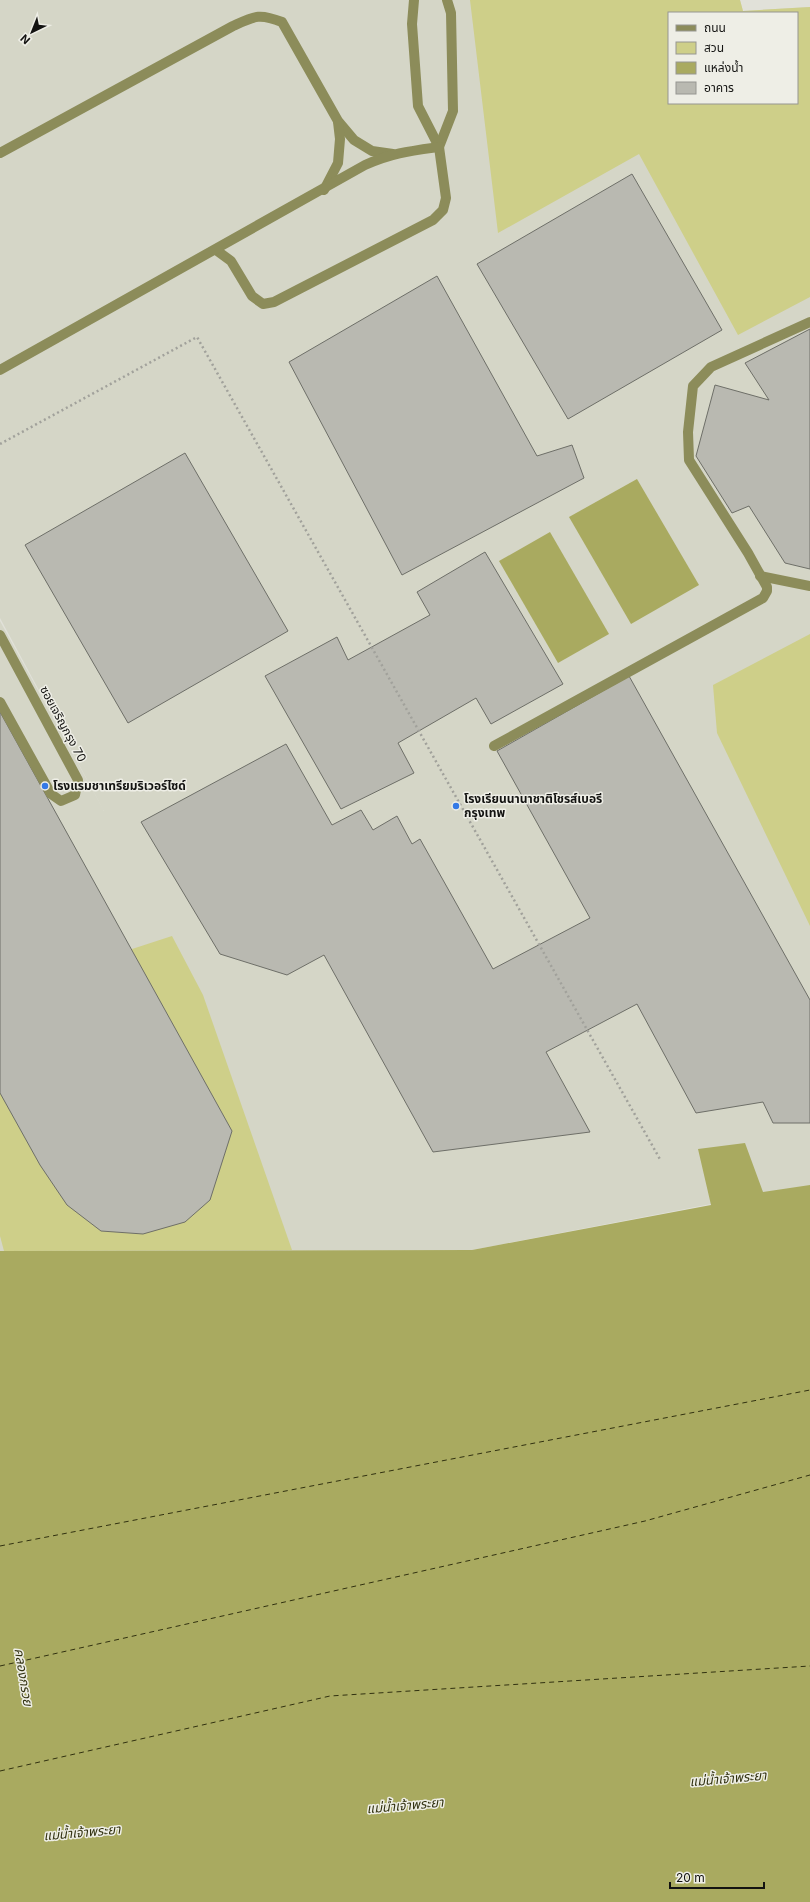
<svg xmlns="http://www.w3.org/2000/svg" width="810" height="1902" viewBox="0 0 810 1902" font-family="Inter,'Noto Sans Thai',sans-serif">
<rect width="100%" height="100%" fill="#e1e1d9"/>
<path fill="#d5d6c7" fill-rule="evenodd" d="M0,0H740L743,11L810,7V1188L711,1204L472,1250L0,1251V621L104,811L0,618ZM669,13H797V103H669Z"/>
<g fill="#cecf89" fill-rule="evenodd">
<path d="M470,0H740L743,11L810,7V297L738,335L639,154L498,233ZM669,13H797V103H669Z"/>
<path d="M810,634V926L717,733L713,685Z"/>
<path d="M172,936L203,995L292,1250L4,1251L0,1236V992Z"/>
</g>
<g fill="#a9aa60">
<path d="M637,479L699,585L631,624L569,517Z"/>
<path d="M550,532L609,634L558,663L499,561Z"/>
<path d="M745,1143L763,1192L810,1185V1902H0V1251L472,1250L711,1205L698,1149Z"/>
</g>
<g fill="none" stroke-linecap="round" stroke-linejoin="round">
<g stroke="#313110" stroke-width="1" stroke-dasharray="5 4" stroke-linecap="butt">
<path d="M0,1546L810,1390"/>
<path d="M0,1666L645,1521L810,1475"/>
<path d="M0,1771L330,1696L810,1666"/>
</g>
</g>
<g fill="#b9b9b1" stroke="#6e6f68">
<path d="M632,174L722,330L568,419L477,264Z"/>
<path d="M437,276L537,456L572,445L584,478L402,575L289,362Z"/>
<path d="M810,329V569L785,563L749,506L732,513L696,456L715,385L769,400L745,363Z"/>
<path d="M185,453L288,631L128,723L25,545Z"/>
<path d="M485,552L563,684L491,724L476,698L398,743L414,773L341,809L265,676L337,637L348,660L430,615L417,592Z"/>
<path d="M629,676L810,1000V1123H773L763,1102L696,1113L637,1004L546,1052L590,1132L433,1152L324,955L287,975L220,954L141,822L286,744L332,825L361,810L373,830L397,816L412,844L420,839L493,969L590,918L497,751Z"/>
<path d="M0,712L232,1131L210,1200L185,1222L143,1234L101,1231L67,1205L40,1165L0,1093Z"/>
</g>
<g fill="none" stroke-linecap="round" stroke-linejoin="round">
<path stroke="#a1a19b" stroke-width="2.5" stroke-dasharray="2 3" stroke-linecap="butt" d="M0,444L197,337L661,1161"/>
<g stroke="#8c8c5a" stroke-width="10">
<path d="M439,147L453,111L451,13L447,0"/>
<path d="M0,153L233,26C255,16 259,13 282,22L338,121L354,140L372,151L393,154"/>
<path d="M324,190L338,163L340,139L338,122"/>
<path d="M216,250L231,261L252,296L263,304L274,302L433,220L443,210L446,198L439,147L418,106L412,24L414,0"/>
<path d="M0,370L365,165C392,153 410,151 439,147"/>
<path d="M760,576L810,586"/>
<path d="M0,635L78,780L75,795L61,801L51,794L0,702"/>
<path d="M494,746L763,598L767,591V587L748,553L689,460L688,432L693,386L711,367L810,322"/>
</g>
</g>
<g fill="#3379e6" stroke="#eeeee6" stroke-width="1.5">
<circle cx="45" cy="786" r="4"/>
<circle cx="456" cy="806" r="4"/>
</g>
<g text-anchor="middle" stroke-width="3" stroke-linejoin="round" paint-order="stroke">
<g font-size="12" fill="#131311" stroke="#eeeee6">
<text transform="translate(63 724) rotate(62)" y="4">ซอยเจริญกรุง 70</text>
</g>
<g font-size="12" font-weight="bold" fill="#131311" stroke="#eeeee6" text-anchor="start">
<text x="53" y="790">โรงแรมชาเทรียมริเวอร์ไซด์</text>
<text x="464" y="803">โรงเรียนนานาชาติโชรส์เบอรี<tspan x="464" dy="14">กรุงเทพ</tspan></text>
</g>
<g font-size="13" font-style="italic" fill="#313110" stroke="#eeeee6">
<text transform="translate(24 1677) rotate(81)" y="5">คลองกรวย</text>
<text transform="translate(728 1778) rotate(-5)" y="5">แม่น้ำเจ้าพระยา</text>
<text transform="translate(405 1805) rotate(-5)" y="5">แม่น้ำเจ้าพระยา</text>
<text transform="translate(82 1832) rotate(-5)" y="5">แม่น้ำเจ้าพระยา</text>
</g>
</g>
<rect x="668" y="12" width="130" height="92" fill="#eeeee6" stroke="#969691"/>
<rect x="676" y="25" width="20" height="6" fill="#8c8c5a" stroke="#969691"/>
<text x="704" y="32" font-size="12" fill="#131311">ถนน</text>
<rect x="676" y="42" width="20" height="12" fill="#cecf89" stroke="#969691"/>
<text x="704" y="52" font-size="12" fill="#131311">สวน</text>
<rect x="676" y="62" width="20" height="12" fill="#a9aa60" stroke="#969691"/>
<text x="704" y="72" font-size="12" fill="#131311">แหล่งน้ำ</text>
<rect x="676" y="82" width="20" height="12" fill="#b9b9b1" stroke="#969691"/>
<text x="704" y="92" font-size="12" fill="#131311">อาคาร</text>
<g transform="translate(32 32) rotate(223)" stroke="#eeeee6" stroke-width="3" paint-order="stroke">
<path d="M0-3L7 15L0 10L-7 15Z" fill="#131311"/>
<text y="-6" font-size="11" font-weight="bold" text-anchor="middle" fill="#131311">N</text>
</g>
<path d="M670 1882v6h94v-6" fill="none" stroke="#131311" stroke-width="2"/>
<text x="676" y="1882" font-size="12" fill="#131311" stroke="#eeeee6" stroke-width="3" paint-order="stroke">20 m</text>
</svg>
